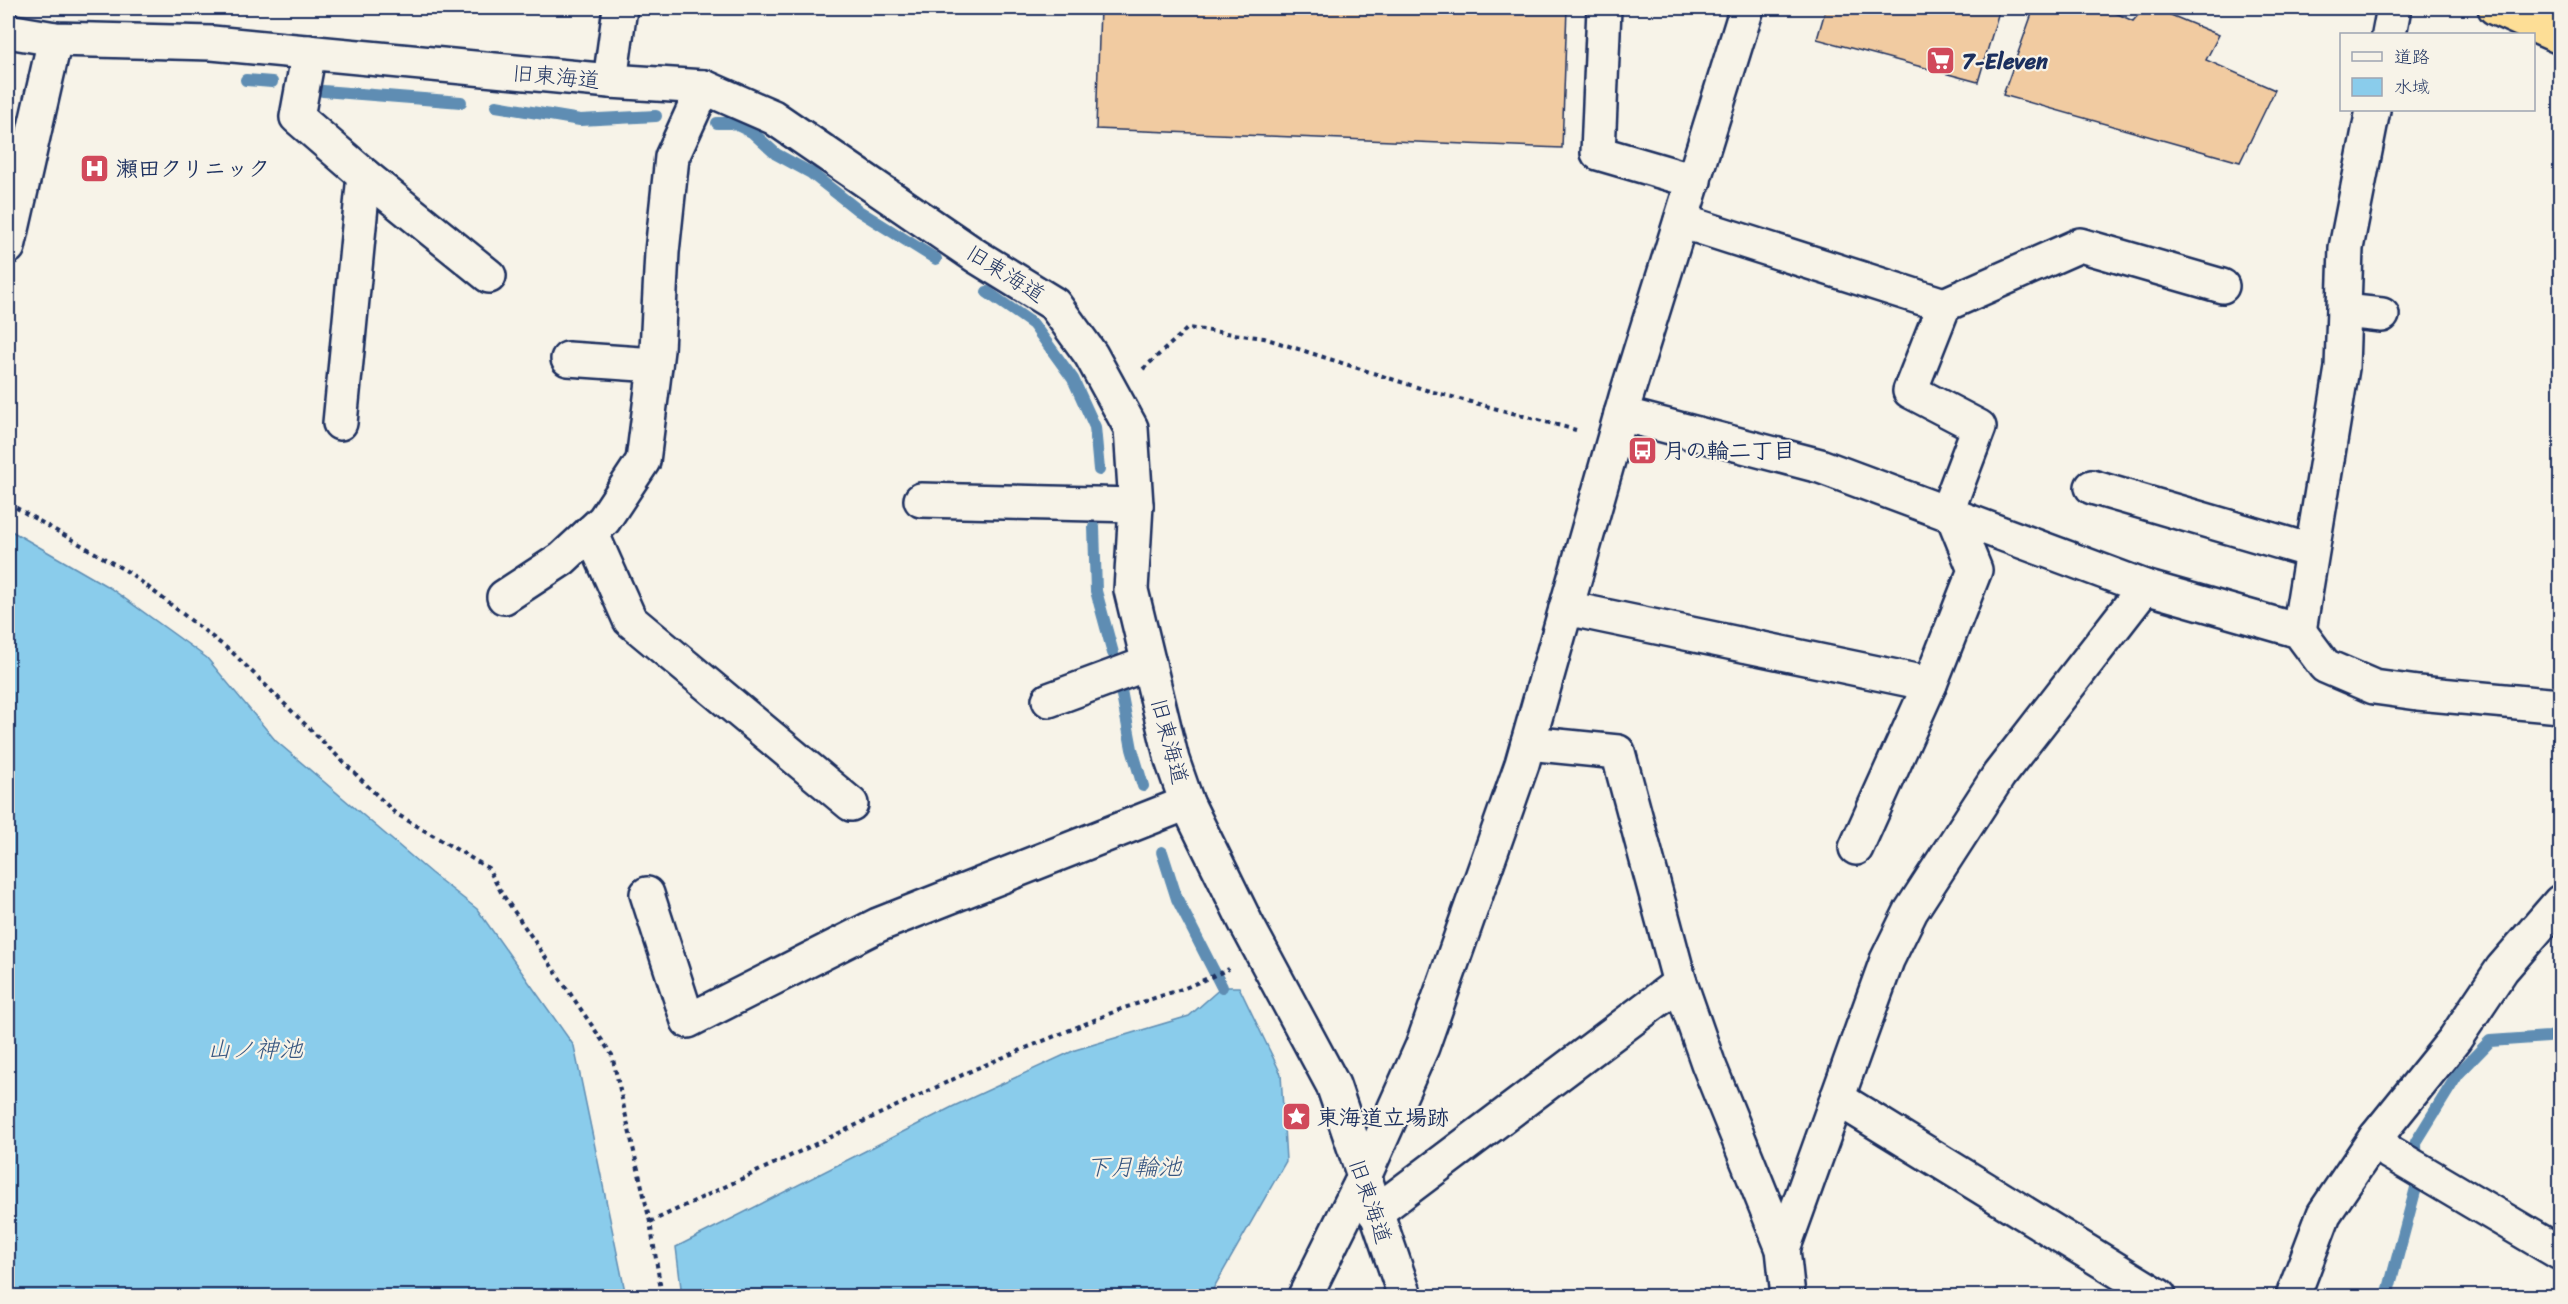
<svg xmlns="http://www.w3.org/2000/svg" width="2568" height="1304" viewBox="0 0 2568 1304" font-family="Sriracha,'Klee One',sans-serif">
<rect width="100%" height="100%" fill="#f7f3e8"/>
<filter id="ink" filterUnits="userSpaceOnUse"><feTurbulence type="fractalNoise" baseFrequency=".0167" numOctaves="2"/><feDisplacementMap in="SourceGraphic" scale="12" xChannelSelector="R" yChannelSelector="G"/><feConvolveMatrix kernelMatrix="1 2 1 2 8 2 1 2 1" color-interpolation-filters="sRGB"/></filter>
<g filter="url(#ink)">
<g fill="#8acceb" stroke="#5e8db3" stroke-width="1.5">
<path d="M8,529L110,588L207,658L276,741L431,873L477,909L574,1046L626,1296H8Z"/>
<path d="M1222,987H1239L1281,1074L1286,1161L1209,1296H682L676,1247L954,1106L1075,1050L1189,1016Z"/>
</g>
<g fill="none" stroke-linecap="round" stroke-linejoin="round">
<g stroke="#5e8db3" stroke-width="12">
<path d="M246,80L272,82"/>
<path d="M323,91L461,102"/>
<path d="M496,106L580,120L656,116"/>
<path d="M717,123H733L752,132L776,154L811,173L859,211L936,259"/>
<path d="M987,292L1033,324L1073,379L1095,427L1099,470"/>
<path d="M1094,527L1096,591L1113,653"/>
<path d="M1121,690L1132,749L1143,786"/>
<path d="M1162,852L1177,899L1222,987"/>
<path d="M2387,1296L2417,1184L2416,1142L2458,1074L2490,1041L2548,1037L2560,1034"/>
</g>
</g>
<g fill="#f1cba1" stroke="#1b2f5e" stroke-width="1.5">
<path d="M1100,8H1567L1562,148L1096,129Z"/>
<path d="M1826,8H2000L1978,82L1817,39Z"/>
<path d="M2034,8H2105L2133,21L2144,8H2154L2219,35L2206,60L2275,90L2240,162L2003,95Z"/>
</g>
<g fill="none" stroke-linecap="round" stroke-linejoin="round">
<defs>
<g id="street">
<path d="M1604,8L1598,153L1694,181"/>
<path d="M8,31L55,39L212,43L610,81L704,87L773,117L976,256L1054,304L1091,355L1131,428L1136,505L1131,590L1172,760L1187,803L1246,923L1333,1085L1405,1296"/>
<path d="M2389,34L2394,8"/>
<path d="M309,52L297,117L364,175L340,423"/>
<path d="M610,81L620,8"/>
<path d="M364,175L489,276"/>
<path d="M1681,221L1944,305L1910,391L1979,427L1949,506L1975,570L1930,684L1856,848"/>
<path d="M8,247L55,39"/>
<path d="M1944,305L2080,245L2222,286"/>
<path d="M2344,311L2382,315"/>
<path d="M568,359L655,365"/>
<path d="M1621,414L1820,466L2145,587L2299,631L2325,666L2374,687L2418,693L2560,706"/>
<path d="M2092,487L2311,551"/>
<path d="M921,500L1136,505"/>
<path d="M591,532L630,620L851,804"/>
<path d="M504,597L562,559L604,520L643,461L657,350L662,252L672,157L704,87"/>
<path d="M1566,608L1930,684"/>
<path d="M2299,631L2342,368L2346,248L2373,110"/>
<path d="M1049,700L1149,663"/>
<path d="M1528,743L1618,752L1680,983L1708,1063L1783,1249L1788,1296"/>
<path d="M647,894L688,1021L878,925L1187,803"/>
<path d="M1837,1098L2159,1296"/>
<path d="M2376,1137L2389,1152L2560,1253"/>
<path d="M1375,1213L1680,983"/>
<path d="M1783,1249L1887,960L1911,911L1999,775L2145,587"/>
<path d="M2293,1296L2324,1214L2376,1137L2455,1039L2502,969L2560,902"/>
</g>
<path id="secondary" d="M1305,1296L1363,1179L1422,1047L1522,764L1626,397L1747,8"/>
<path id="highway" d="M2495,8L2560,37"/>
</defs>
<use href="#street" stroke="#1b2f5e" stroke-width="38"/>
<use href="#secondary" stroke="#1b2f5e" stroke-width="38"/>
<use href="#highway" stroke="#1b2f5e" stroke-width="38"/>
<g stroke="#1b2f5e" stroke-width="4" stroke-dasharray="4.5 4.5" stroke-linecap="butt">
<path d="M1143,369L1188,328L1264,338L1426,390L1576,430"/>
<path d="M8,503L130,573L233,653L395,813L488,868L501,892L612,1055L650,1222L662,1296"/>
<path d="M650,1222L975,1069L1121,1009L1185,988L1229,969"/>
</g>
<use href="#street" stroke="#f7f3e8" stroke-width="33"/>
<use href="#secondary" stroke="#f7f3e8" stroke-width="33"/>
<use href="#highway" stroke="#fdde96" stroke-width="33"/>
</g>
</g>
<defs>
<symbol id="supermarket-square" viewBox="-11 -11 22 22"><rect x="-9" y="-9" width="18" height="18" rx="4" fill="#d1495b" stroke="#f7f3e8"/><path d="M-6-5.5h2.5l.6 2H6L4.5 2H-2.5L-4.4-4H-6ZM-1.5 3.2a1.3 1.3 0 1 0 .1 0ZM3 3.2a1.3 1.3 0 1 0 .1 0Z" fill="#fff"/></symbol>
<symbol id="hospital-square" viewBox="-11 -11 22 22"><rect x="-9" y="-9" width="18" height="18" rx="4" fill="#d1495b" stroke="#f7f3e8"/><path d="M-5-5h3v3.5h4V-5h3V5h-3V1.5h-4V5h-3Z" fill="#fff"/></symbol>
<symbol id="bus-square" viewBox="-11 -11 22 22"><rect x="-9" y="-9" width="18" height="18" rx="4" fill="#d1495b" stroke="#f7f3e8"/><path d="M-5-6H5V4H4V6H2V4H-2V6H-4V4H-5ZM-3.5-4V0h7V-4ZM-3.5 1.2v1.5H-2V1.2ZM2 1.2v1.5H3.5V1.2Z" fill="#fff"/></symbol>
<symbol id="sight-square" viewBox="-11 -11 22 22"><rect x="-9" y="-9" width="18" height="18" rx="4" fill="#d1495b" stroke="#f7f3e8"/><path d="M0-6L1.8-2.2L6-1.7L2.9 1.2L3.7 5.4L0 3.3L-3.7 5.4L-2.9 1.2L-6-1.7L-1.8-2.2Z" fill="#fff"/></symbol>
</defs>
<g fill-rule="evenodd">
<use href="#supermarket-square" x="1924" y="44" width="33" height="33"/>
<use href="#hospital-square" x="78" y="152" width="33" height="33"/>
<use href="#bus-square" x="1626" y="434" width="33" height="33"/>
<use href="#sight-square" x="1280" y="1100" width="33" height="33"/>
</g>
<g text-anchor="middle" stroke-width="4.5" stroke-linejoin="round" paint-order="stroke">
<g font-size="22" font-weight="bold" fill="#1b2f5e" stroke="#f7f3e8" text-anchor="start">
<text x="1962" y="69">7-Eleven</text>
<text x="116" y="176">瀬田クリニック</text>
<text x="1663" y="458">月の輪二丁目</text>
<text x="1317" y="1125">東海道立場跡</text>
</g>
<g font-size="22" fill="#1b2f5e" stroke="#f7f3e8">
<text transform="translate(556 76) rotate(5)" y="8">旧東海道</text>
<text transform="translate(1006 273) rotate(32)" y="8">旧東海道</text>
<text transform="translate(1170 741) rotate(75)" y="8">旧東海道</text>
<text transform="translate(1371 1201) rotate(71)" y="8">旧東海道</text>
</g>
<g font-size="24" font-style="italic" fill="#375681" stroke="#f7f3e8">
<text x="255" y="1057">山ノ神池</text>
<text x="1134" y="1175">下月輪池</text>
</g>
</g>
<rect width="2568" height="1304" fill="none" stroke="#f7f3e8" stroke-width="30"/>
<rect x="15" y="15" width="2538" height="1274" fill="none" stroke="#1b2f5e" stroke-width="2" filter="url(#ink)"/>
<rect x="2340" y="33" width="195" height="78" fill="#f7f3e8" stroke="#9fa5b1" stroke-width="1.5"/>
<rect x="2352" y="52" width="30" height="9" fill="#f7f3e8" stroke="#9fa5b1" stroke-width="1.5"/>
<text x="2394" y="63" font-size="18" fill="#1b2f5e">道路</text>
<rect x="2352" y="78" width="30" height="18" fill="#8acceb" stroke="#9fa5b1" stroke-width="1.5"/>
<text x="2394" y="93" font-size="18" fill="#1b2f5e">水域</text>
</svg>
